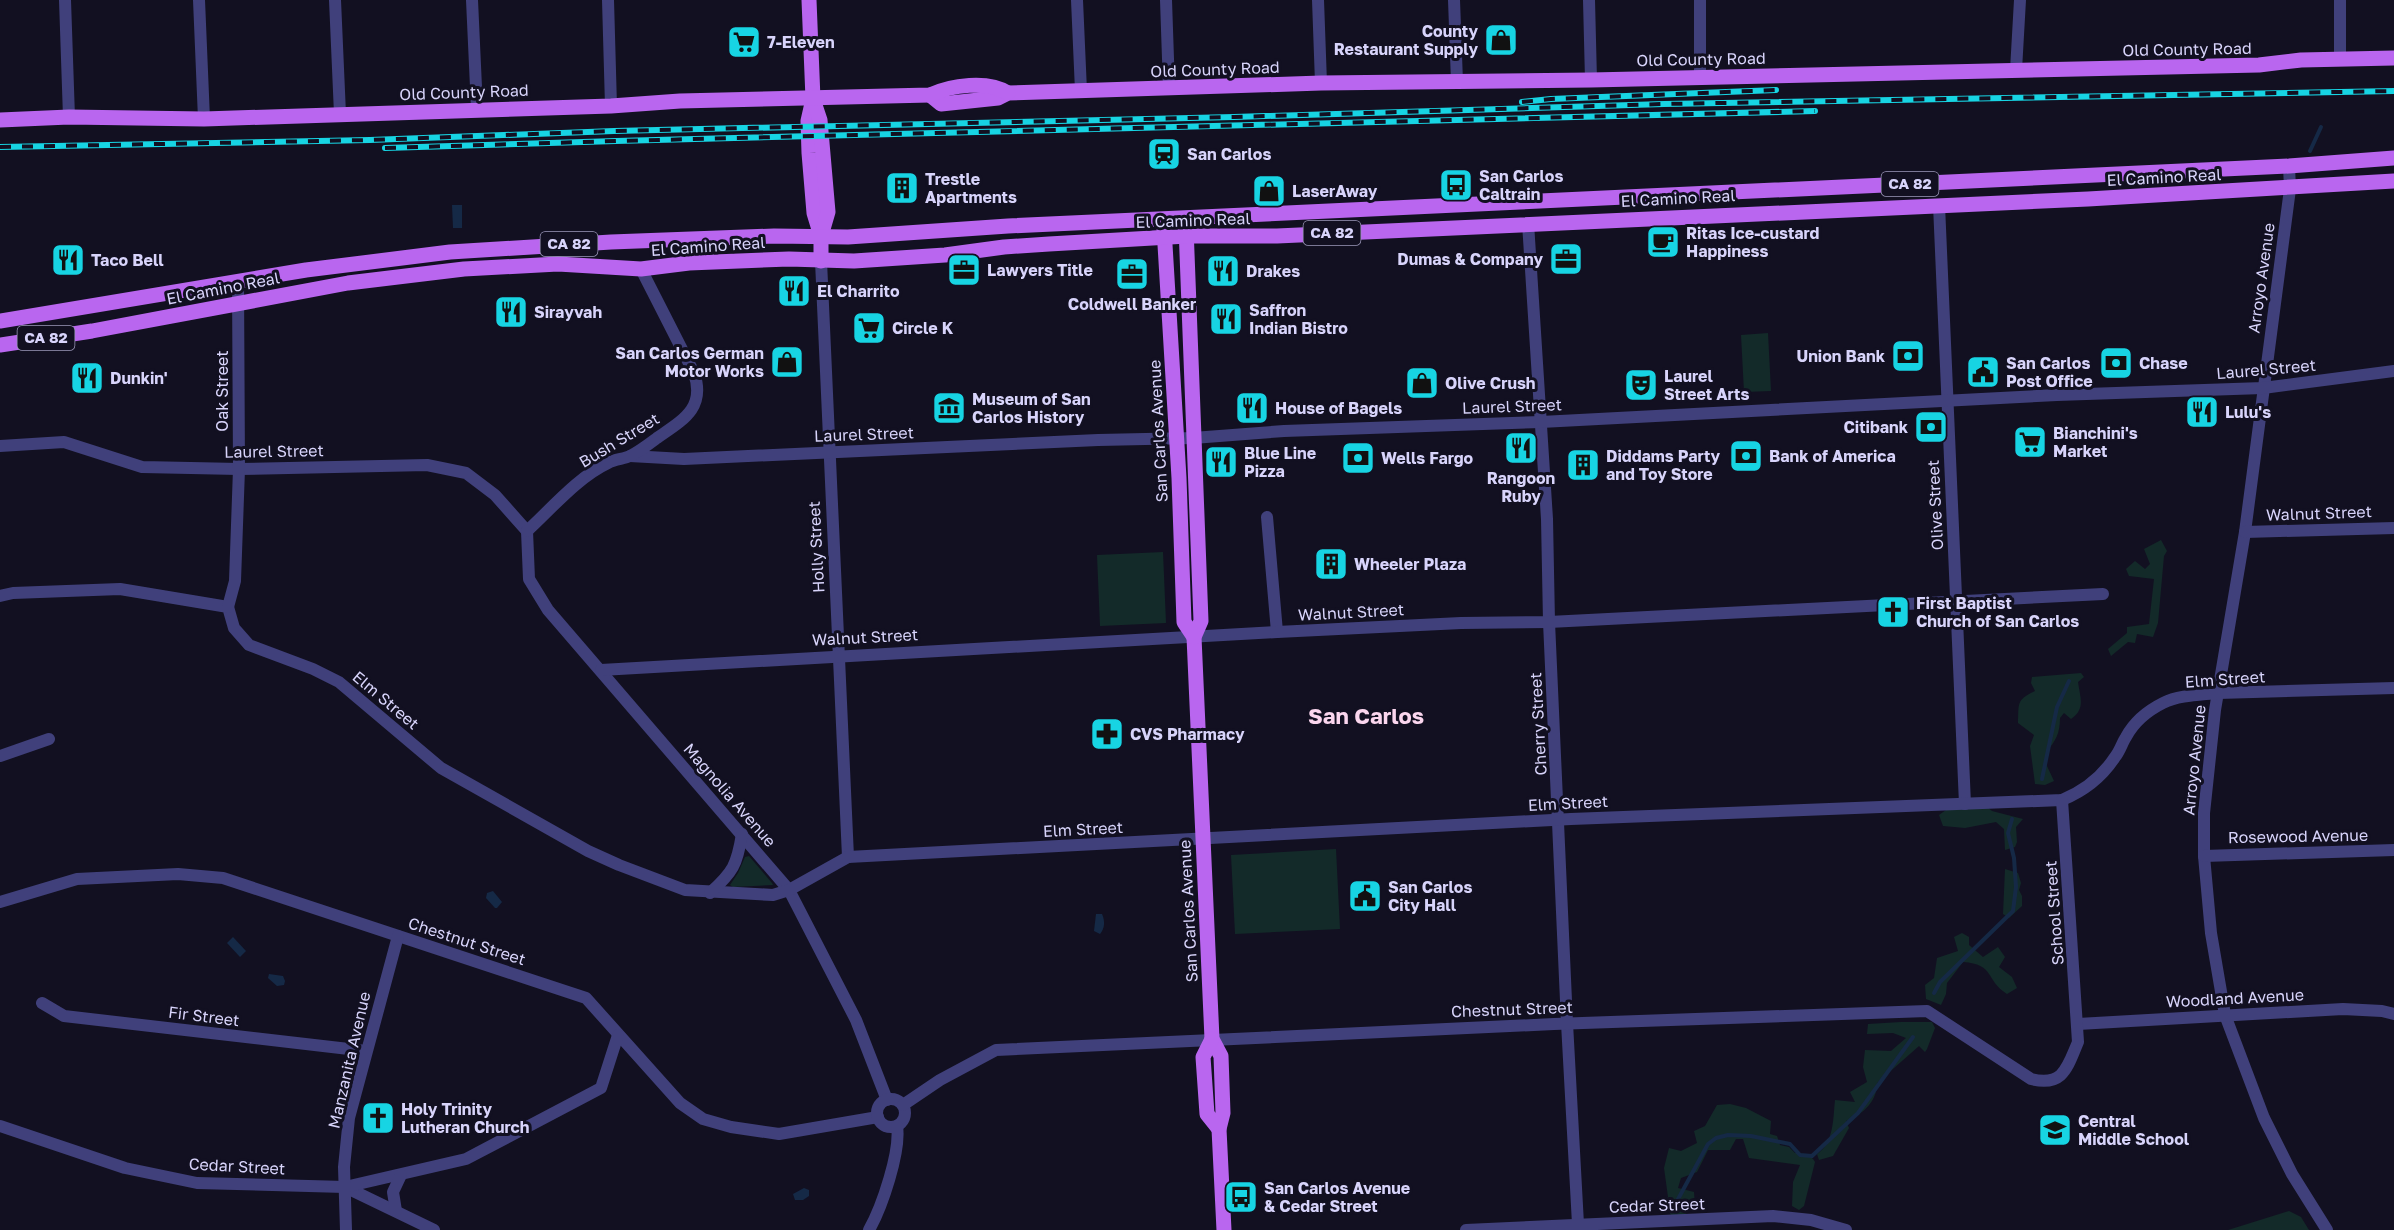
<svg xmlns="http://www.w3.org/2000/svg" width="2394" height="1230" viewBox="0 0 2394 1230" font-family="'Golos Text',sans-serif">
<rect width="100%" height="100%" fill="#121021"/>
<g fill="#132a29">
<path d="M1768,333L1771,391L1744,392L1741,335Z"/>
<path d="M2161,540L2167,551L2164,556L2158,623L2153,637L2137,634L2135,643L2128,642L2111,656L2108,649L2127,633V627L2149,624L2154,579L2129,576L2126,569L2135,561L2145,569L2150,564L2144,549Z"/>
<path d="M1163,552L1166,623L1100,626L1097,555Z"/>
<path d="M2081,673L2084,677L2078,682C2080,697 2086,709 2071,719L2064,713L2060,718C2060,733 2056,741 2046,752L2047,766L2054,781L2045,785L2035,784L2030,746L2034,735L2018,723C2019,703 2016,700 2035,691L2031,683L2032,677Z"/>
<path d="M1987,807L1992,811L2023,819L2016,827L2017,842L2015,847L2005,850L2004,829L1996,822L1965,828L1943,826L1939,815L1946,810Z"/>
<path d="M1336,849L1340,929L1235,934L1231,855Z"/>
<path d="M749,856L772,883L773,885L733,887L730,885L738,873L745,857Z"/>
<path d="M2005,869L2018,873L2021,883L2019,890L2022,896V906L2009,918L2003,914Z"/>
<path d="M1962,933L1969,937V945L1983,957L1998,947L2005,957L1999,967L2012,977L2017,988L2007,994C1985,980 1995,964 1963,962L1947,983L1946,994L1941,1005L1926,999L1925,985L1934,978L1937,958L1958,951L1954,937Z"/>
<path d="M1901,1022H1932L1935,1028L1927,1049L1925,1052L1919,1046L1877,1083C1877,1102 1863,1114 1846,1121L1849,1128L1833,1156L1819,1160L1817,1154C1834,1143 1833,1119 1835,1100L1855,1102L1850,1092L1867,1082L1863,1067L1865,1050L1891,1051L1906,1038L1893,1033L1867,1034L1868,1024Z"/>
<path d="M1730,1104L1746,1108L1771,1121L1770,1134L1777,1136L1780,1145L1789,1147L1795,1153C1802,1153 1811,1154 1815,1162L1804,1206L1799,1210L1792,1206L1793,1182L1800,1165L1749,1158L1743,1139H1736L1730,1150H1708L1697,1172L1681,1178L1678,1188L1694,1192L1695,1207L1684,1215H1671L1661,1201L1668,1197L1664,1168L1669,1148L1681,1151L1697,1143L1694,1131L1705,1126L1717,1105Z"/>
<path d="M2289,1211L2301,1217L2309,1230H2228Z"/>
</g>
<g fill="#152946">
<path d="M452,205H462V228H453Z"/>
<path d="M493,891L502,902L497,908H495L486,898L487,893Z"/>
<path d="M1096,914H1102C1105,921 1105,928 1100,934L1094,931Z"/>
<path d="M233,937L246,951L240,957L227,943Z"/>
<path d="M269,974L283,976L285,981L284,985L277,986L268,978Z"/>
<path d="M804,1188L809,1190V1196L803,1200H795L793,1194Z"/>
</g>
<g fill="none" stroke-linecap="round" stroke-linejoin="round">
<g stroke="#152946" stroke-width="4">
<path d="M2310,151L2321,127"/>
<path d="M2042,779L2057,707L2069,681"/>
<path d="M1934,993L1940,982L2013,911L2016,887L2014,858L2008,833L2012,819"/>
<path d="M1677,1201L1708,1144L1716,1138L1728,1135L1751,1136L1790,1144L1800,1155L1812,1156L1858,1113L1913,1037"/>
</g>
<g stroke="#40407b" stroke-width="12">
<path d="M65,0L69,117"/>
<path d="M199,0L204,119"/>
<path d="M335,0L340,114"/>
<path d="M472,0L477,109"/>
<path d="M608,0L611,106"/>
<path d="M1077,0L1081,91"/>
<path d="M1166,0L1169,88"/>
<path d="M1318,0L1321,83"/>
<path d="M1454,0L1457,82"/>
<path d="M1589,0L1591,80"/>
<path d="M1700,0V77"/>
<path d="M2340,59V0"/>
<path d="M2016,70L2020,0"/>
<path d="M2289,166L2290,189L2245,532L2215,710L2204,813V856L2211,933L2225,1015L2264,1118L2292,1174L2327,1230"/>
<path d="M1939,205L1965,804"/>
<path d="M1528,223L1547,519L1549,622L1567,1023L1578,1224"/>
<path d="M821,261L848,857"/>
<path d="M0,446L64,442L142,467L239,469L427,465L466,473L495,495L527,531"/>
<path d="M630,456L684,459L1098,440L1193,438L1284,431L1541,422L2057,395L2263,388L2394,371"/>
<path d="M1267,517L1277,632"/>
<path d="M527,531L529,579L548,610L789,890L856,1020L887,1100"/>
<path d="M527,531C551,509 578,477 608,463C615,459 624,459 630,456C640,451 649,444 657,438C683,420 706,408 694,373L641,269"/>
<path d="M2245,532L2394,528"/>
<path d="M0,596L13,593L120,589L228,607L234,628L249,645L313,669L339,682L441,768L588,851L619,865L685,890L773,895L789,890L848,857L1571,819L2062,800C2084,791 2102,777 2115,757C2120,751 2122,743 2126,737C2134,722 2149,710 2163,703C2179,695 2201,695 2218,693L2394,688"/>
<path d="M228,607L235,581L239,469L238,282"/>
<path d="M601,670L1277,632L1461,623L1549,622L2103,594"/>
<path d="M0,756L49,739"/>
<path d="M2204,856L2394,850"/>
<path d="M710,893C733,872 737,865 742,834"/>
<path d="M0,902L77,879L178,874L223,878L586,998L680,1103L703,1119L731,1127L779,1134L878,1117"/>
<path d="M42,1003L64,1016L366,1051"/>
<path d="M2078,1024L2343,1009L2382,1011L2394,1014"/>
<circle cx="891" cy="1113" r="14"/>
<path d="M903,1105L940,1080L996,1050L1554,1024L1927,1011L2031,1079C2063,1087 2067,1068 2078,1042L2062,800"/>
<path d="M0,1126L125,1168L197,1183L345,1187L434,1230"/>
<path d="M345,1187L466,1159L601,1088L618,1035"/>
<path d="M396,1211L393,1192L401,1175"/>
<path d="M346,1230L344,1167L349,1118L398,936"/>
<path d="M869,1230C882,1207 901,1151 897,1126"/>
<path d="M1466,1230L1773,1216L1811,1220L1846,1230"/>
</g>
<g stroke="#b966ef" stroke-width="15">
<path d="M809,0L813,99L808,121L809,153L814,213L821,236"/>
<path d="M930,95L941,104L998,98L1008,93L1321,83L1591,80L2259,65L2301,60L2394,58"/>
<path d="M813,99L820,120L828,212L821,236V261"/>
<path d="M0,120L69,117L204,119L611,106L680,101L930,95C951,85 988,80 1008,93"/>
<path d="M1186,227L1201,621L1194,637L1212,1039L1221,1056L1223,1113L1219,1129L1224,1230"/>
<path d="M1164,228L1179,478L1184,622L1194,637"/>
<path d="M0,321L306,270L450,252L611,242L774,236L848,237L1008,226L2289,166L2394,158"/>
<path d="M0,345L92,331L348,283L464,269L558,264L641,269L689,263L789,259L854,261L945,255L1004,247L1049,244L1187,236H1277L2088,199L2394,181"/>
<path d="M1212,1039L1203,1057L1207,1114L1219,1129"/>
</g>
<defs>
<g id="rail">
<path d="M1522,102L1551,99L1776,90"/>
<path d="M0,147L370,140L614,131L1234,117L1664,104L2394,91"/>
<path d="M385,148L616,141L1815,111"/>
</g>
</defs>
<use href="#rail" stroke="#17d4e3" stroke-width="6"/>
<use href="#rail" stroke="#121021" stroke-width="4" stroke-dasharray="11" stroke-linecap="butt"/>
</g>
<defs>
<symbol id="shop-square" viewBox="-11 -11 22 22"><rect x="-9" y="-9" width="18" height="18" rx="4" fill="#17d4e3" stroke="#121021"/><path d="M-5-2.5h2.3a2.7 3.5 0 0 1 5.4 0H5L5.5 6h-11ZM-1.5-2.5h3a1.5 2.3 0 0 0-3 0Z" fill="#111"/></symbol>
<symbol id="supermarket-square" viewBox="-11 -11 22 22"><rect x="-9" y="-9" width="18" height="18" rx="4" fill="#17d4e3" stroke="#121021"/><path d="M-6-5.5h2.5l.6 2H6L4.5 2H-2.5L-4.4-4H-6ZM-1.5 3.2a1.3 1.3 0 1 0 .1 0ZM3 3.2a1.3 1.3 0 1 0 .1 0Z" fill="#111"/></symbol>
<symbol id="station-square" viewBox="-11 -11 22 22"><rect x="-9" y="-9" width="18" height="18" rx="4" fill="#17d4e3" stroke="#121021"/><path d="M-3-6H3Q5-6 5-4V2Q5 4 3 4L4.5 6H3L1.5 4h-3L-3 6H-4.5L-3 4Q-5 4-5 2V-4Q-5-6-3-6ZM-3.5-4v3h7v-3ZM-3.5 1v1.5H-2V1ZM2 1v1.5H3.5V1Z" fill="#111"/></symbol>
<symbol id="bus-square" viewBox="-11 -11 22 22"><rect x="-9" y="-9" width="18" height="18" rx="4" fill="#17d4e3" stroke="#121021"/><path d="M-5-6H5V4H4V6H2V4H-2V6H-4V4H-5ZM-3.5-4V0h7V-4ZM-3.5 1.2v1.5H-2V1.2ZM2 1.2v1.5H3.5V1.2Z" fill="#111"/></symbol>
<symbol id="building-square" viewBox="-11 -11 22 22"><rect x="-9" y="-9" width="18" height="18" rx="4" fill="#17d4e3" stroke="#121021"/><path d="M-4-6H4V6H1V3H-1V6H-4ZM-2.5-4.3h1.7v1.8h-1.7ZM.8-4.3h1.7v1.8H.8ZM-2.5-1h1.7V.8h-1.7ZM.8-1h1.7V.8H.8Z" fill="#111"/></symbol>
<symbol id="cafe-square" viewBox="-11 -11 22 22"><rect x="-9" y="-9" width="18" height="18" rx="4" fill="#17d4e3" stroke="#121021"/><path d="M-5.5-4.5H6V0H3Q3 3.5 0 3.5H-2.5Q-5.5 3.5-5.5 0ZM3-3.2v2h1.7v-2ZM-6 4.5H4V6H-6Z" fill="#111"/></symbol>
<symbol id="office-square" viewBox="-11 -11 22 22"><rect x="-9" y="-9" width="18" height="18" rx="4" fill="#17d4e3" stroke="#121021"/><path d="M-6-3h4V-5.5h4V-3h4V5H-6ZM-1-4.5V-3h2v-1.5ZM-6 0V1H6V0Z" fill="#111"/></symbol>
<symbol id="restaurant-square" viewBox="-11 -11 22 22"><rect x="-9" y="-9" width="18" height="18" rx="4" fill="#17d4e3" stroke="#121021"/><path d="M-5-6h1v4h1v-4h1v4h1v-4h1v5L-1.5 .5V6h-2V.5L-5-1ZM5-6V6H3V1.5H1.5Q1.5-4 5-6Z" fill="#111"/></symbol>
<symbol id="bank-square" viewBox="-11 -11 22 22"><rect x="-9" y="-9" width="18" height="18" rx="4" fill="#17d4e3" stroke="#121021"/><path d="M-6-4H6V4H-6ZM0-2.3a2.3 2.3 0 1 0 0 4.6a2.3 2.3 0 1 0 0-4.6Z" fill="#111"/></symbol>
<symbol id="civic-square" viewBox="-11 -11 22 22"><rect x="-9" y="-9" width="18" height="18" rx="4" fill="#17d4e3" stroke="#121021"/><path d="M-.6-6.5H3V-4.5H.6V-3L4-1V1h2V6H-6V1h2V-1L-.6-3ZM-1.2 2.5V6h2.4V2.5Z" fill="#111"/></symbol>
<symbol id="theatre-square" viewBox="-11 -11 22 22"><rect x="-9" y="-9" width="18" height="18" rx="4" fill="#17d4e3" stroke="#121021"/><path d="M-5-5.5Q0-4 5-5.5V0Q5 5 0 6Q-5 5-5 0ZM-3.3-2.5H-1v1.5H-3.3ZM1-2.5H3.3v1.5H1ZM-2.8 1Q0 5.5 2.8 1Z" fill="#111"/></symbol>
<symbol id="museum-square" viewBox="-11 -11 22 22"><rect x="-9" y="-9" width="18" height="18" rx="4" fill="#17d4e3" stroke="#121021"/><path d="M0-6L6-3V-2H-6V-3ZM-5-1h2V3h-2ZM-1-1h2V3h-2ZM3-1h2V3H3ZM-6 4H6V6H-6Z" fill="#111"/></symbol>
<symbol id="church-square" viewBox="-11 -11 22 22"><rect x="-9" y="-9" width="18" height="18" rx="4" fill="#17d4e3" stroke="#121021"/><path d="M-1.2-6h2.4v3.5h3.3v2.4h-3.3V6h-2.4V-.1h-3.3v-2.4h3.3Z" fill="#111"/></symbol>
<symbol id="pharmacy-square" viewBox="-11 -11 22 22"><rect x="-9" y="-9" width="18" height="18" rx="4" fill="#17d4e3" stroke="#121021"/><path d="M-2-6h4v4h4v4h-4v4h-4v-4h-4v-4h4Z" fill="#111"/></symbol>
<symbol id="school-square" viewBox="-11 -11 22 22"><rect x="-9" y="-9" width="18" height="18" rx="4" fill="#17d4e3" stroke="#121021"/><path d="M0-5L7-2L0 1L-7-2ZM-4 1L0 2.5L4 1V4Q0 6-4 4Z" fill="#111"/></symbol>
</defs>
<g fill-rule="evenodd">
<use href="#shop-square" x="1482" y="21" width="38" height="38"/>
<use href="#supermarket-square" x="725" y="23" width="38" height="38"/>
<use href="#station-square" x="1145" y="135" width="38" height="38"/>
<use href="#bus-square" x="1437" y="166" width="38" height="38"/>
<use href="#building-square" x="883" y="169" width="38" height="38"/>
<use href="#shop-square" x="1250" y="172" width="38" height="38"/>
<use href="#cafe-square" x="1644" y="223" width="38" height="38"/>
<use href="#office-square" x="1547" y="240" width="38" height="38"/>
<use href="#restaurant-square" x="49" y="241" width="38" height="38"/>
<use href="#office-square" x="945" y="251" width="38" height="38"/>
<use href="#restaurant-square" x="1204" y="252" width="38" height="38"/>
<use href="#office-square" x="1113" y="255" width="38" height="38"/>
<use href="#restaurant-square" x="775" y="272" width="38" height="38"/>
<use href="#restaurant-square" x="492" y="293" width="38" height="38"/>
<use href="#restaurant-square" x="1207" y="300" width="38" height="38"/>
<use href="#supermarket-square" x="850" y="309" width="38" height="38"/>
<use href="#bank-square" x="1889" y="337" width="38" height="38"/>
<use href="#shop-square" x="768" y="343" width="38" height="38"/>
<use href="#bank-square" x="2097" y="344" width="38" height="38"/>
<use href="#civic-square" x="1964" y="353" width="38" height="38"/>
<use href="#restaurant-square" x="68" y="359" width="38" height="38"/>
<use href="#shop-square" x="1403" y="364" width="38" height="38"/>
<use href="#theatre-square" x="1622" y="366" width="38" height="38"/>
<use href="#museum-square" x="930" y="389" width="38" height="38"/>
<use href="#restaurant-square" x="1233" y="389" width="38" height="38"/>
<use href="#restaurant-square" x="2183" y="393" width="38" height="38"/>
<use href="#bank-square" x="1912" y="408" width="38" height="38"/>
<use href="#supermarket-square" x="2011" y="423" width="38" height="38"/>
<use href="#restaurant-square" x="1502" y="429" width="38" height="38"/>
<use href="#bank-square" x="1727" y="437" width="38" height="38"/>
<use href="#bank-square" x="1339" y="439" width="38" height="38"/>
<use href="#restaurant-square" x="1202" y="443" width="38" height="38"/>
<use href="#building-square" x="1564" y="446" width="38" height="38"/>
<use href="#building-square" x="1312" y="545" width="38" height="38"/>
<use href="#church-square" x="1874" y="593" width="38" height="38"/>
<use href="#pharmacy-square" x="1088" y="715" width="38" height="38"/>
<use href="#civic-square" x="1346" y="877" width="38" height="38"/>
<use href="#church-square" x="359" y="1099" width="38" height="38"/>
<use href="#school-square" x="2036" y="1111" width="38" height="38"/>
<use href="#bus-square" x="1222" y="1178" width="38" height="38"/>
</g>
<g text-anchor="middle" stroke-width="6" stroke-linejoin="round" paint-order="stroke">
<g fill="#121021" stroke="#9d99ba" stroke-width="1.5">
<rect x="1881.5" y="172" width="57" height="24" rx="4.5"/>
<rect x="1303.5" y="221" width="57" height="24" rx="4.5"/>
<rect x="540.5" y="232" width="57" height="24" rx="4.5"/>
<rect x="17.5" y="326" width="57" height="24" rx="4.5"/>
</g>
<g font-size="15" font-weight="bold" fill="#d8d4fb">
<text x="1910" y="189">CA 82</text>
<text x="1332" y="238">CA 82</text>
<text x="569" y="249">CA 82</text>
<text x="46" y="343">CA 82</text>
</g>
<g font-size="16" font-weight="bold" fill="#d8d4fb" stroke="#121021" text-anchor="start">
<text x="1478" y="37" text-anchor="end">County<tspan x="1478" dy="18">Restaurant Supply</tspan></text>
<text x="767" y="48">7-Eleven</text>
<text x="1187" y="160">San Carlos</text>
<text x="1479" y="182">San Carlos<tspan x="1479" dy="18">Caltrain</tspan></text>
<text x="925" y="185">Trestle<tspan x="925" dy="18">Apartments</tspan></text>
<text x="1292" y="197">LaserAway</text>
<text x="1686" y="239">Ritas Ice-custard<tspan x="1686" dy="18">Happiness</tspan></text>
<text x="1543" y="265" text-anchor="end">Dumas &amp; Company</text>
<text x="91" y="266">Taco Bell</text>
<text x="987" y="276">Lawyers Title</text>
<text x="1246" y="277">Drakes</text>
<text x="817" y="297">El Charrito</text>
<text x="1132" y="310" text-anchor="middle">Coldwell Banker</text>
<text x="1249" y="316">Saffron<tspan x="1249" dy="18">Indian Bistro</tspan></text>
<text x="534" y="318">Sirayvah</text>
<text x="892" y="334">Circle K</text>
<text x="764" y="359" text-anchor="end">San Carlos German<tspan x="764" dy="18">Motor Works</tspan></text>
<text x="1885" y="362" text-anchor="end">Union Bank</text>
<text x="2006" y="369">San Carlos<tspan x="2006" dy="18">Post Office</tspan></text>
<text x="2139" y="369">Chase</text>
<text x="1664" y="382">Laurel<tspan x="1664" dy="18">Street Arts</tspan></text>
<text x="110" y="384">Dunkin'</text>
<text x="1445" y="389">Olive Crush</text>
<text x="972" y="405">Museum of San<tspan x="972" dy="18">Carlos History</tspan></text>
<text x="1275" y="414">House of Bagels</text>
<text x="2225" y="418">Lulu's</text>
<text x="1908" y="433" text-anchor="end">Citibank</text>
<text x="2053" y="439">Bianchini's<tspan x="2053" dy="18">Market</tspan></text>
<text x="1244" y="459">Blue Line<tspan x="1244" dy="18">Pizza</tspan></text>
<text x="1606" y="462">Diddams Party<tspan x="1606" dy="18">and Toy Store</tspan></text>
<text x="1769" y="462">Bank of America</text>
<text x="1381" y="464">Wells Fargo</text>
<text x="1521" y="484" text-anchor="middle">Rangoon<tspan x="1521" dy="18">Ruby</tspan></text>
<text x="1354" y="570">Wheeler Plaza</text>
<text x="1916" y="609">First Baptist<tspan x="1916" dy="18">Church of San Carlos</tspan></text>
<text x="1130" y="740">CVS Pharmacy</text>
<text x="1388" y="893">San Carlos<tspan x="1388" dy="18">City Hall</tspan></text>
<text x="401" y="1115">Holy Trinity<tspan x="401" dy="18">Lutheran Church</tspan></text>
<text x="2078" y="1127">Central<tspan x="2078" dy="18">Middle School</tspan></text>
<text x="1264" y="1194">San Carlos Avenue<tspan x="1264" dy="18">&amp; Cedar Street</tspan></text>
</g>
<g font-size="16" fill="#d8d4fb" stroke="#121021">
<text transform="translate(2187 49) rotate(-1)" y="6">Old County Road</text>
<text transform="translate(1701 59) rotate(-1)" y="6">Old County Road</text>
<text transform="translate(1215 69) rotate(-2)" y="6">Old County Road</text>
<text transform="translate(464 92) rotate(-2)" y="6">Old County Road</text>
<text transform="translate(2164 177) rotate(-3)" y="6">El Camino Real</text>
<text transform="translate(1678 198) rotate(-3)" y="6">El Camino Real</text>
<text transform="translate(1193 220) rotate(-2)" y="6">El Camino Real</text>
<text transform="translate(708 246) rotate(-4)" y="6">El Camino Real</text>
<text transform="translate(2261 278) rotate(-82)" y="6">Arroyo Avenue</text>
<text transform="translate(223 288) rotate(-11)" y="6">El Camino Real</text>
<text transform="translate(2266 369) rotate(-5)" y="6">Laurel Street</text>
<text transform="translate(222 391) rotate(-90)" y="6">Oak Street</text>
<text transform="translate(1512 406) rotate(-2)" y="6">Laurel Street</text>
<text transform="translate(1158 431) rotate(-93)" y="6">San Carlos Avenue</text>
<text transform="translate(864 434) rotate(-2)" y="6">Laurel Street</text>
<text transform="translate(619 440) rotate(-31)" y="6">Bush Street</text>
<text transform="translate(274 451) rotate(-1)" y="6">Laurel Street</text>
<text transform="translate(1935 505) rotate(-93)" y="6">Olive Street</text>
<text transform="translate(2319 513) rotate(-2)" y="6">Walnut Street</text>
<text transform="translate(816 547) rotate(-93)" y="6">Holly Street</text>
<text transform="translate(1351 612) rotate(-3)" y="6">Walnut Street</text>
<text transform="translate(865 637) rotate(-3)" y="6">Walnut Street</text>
<text transform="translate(2225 679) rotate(-4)" y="6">Elm Street</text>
<text transform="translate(386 700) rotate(40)" y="6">Elm Street</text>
<text transform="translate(1538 724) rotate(-93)" y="6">Cherry Street</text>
<text transform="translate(2194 760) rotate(-84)" y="6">Arroyo Avenue</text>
<text transform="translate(730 795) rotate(49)" y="6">Magnolia Avenue</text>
<text transform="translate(1568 803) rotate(-3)" y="6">Elm Street</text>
<text transform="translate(1083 829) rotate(-3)" y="6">Elm Street</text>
<text transform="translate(2298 836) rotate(-1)" y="6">Rosewood Avenue</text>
<text transform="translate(1188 911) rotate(-93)" y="6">San Carlos Avenue</text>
<text transform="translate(2054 913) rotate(-94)" y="6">School Street</text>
<text transform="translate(467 941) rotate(18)" y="6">Chestnut Street</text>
<text transform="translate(2235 998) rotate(-3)" y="6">Woodland Avenue</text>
<text transform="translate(1512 1009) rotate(-2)" y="6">Chestnut Street</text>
<text transform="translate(204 1016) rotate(7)" y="6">Fir Street</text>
<text transform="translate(349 1060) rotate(-77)" y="6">Manzanita Avenue</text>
<text transform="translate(237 1166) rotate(3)" y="6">Cedar Street</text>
<text transform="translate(1657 1205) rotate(-2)" y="6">Cedar Street</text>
</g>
<g font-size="22" font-weight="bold" fill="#fbd6ee" stroke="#121021">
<text x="1366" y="724">San Carlos</text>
</g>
</g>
</svg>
